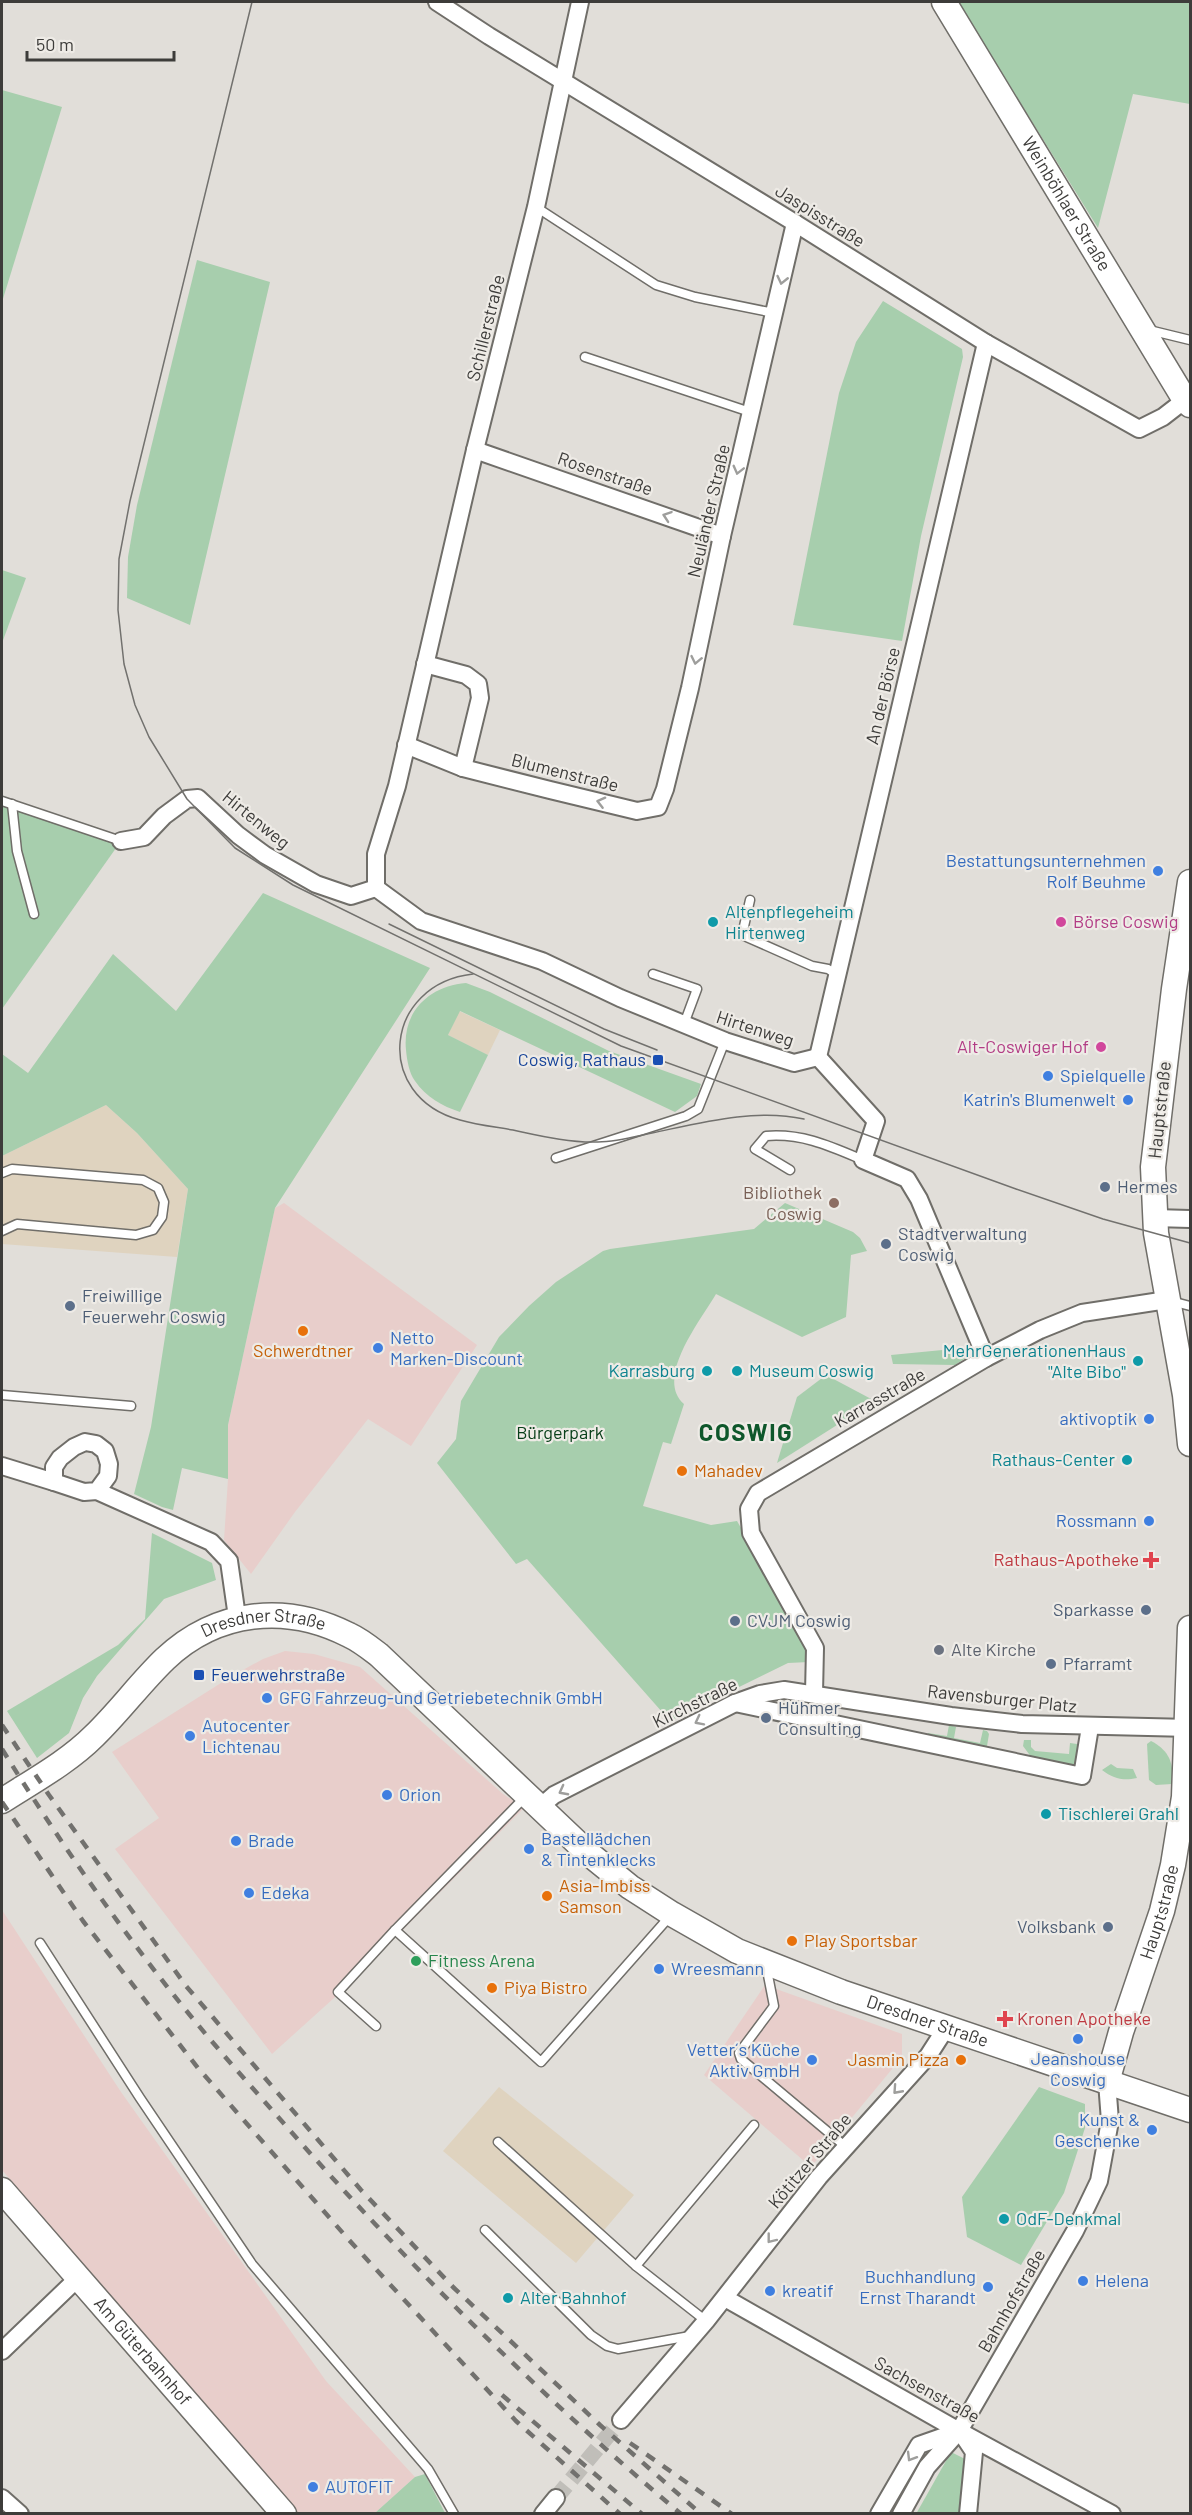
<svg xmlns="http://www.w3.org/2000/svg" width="1192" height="2515" viewBox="0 0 1192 2515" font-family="Barlow,sans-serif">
<rect width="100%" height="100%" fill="#e1ded9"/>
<g fill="#e8cecb">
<path d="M284,1203L477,1345L411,1446L368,1419L295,1512L251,1574L224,1540L228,1479V1425L275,1208Z"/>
<path d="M285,1651L314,1654L360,1667L503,1794L524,1808L344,1989L272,2054L115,1849L159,1818L112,1752L232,1676L263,1659Z"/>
<path d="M2,1910L121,2092L326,2381L415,2477L375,2513H298L2,2170Z"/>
<path d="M765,1985L902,2034V2057L811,2167L704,2075Z"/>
</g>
<g fill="#dfd3bf">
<path d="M459,1011L500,1030L488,1055L448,1035Z"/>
<path d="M106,1105L137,1133L188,1189L177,1257L2,1244V1156Z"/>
<path d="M499,2087L634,2195L576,2263L443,2151Z"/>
</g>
<g fill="#a7cead">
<path d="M958,2H1190V104L1133,94L1098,228Z"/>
<path d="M2,90L62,107L2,302Z"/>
<path d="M197,260L270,282L190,625L127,598L128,557L137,505Z"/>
<path d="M883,301L962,349L963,357L921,536L902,641L793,625L839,393L856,342Z"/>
<path d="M2,570L26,578L2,643Z"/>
<path d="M2,801L121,841L2,1009Z"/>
<path d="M263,893L430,968L275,1208L228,1425V1479L182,1468L173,1510L162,1507L134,1494L151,1427L188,1189L137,1133L106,1105L2,1156V1054L28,1073L113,954L176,1011Z"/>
<path d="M466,983L490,992L609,1051L701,1084L697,1096L675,1112L460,1011L448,1035L488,1055L460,1112C442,1106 426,1097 415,1081C409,1073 407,1060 406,1050C402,1012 429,986 466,983Z"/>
<path d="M785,1203L853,1232L860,1238L867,1251L851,1255L846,1317L802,1337L716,1294C701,1320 654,1378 684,1404L671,1444L663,1442L643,1506L711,1525L737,1521L811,1648L809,1662L788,1663L670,1721L527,1559L516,1564L437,1463L456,1439L461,1401L499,1337L529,1306L556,1282L603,1251L610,1249L754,1229Z"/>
<path d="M963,1348L967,1357L955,1365L893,1364L891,1355Z"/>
<path d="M826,1375L875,1401L777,1463L797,1397Z"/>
<path d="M152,1533L212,1563L216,1580L164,1599L97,1676L83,1698L69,1733L37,1758L7,1711L118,1645L145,1619Z"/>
<path d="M949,1725L956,1727L954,1738L980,1743L983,1730L987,1731L989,1734L987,1746L982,1749L927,1738L928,1733L947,1736Z"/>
<path d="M1024,1740H1031V1747L1035,1751L1069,1754L1070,1743L1077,1744L1080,1749L1076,1767L1032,1758L1023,1746Z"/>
<path d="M1151,1741C1170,1751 1174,1764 1172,1784L1156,1785L1149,1780L1147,1744Z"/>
<path d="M1111,1764L1117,1768L1133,1769L1137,1778C1123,1781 1114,1779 1102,1770Z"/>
<path d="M1039,2087L1085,2104V2128L1064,2193L1021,2265L967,2237L962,2197Z"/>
<path d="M951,2452L967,2460L961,2513L916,2514Z"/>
<path d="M425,2474L445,2513H375L415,2477Z"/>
</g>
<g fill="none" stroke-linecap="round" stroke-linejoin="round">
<path stroke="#c0beb9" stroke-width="16" stroke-dasharray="16 8" stroke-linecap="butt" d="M556,2498L621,2420"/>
<defs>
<g id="lane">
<path d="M536,207L656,285L695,297L774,313"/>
<path d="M1149,330L1190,340"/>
<path d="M585,357L750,412"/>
<path d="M2,801L121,841"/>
<path d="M12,804L17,851L34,914"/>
<path d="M750,900L742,935L812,966L828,969L837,975"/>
<path d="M653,974L697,989L684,1024"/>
<path d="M556,1158L686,1116L698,1109L725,1041"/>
<path d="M790,1170L755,1149L766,1136C802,1133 830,1146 863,1160"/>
<path d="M2,1173L12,1169L143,1180L158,1188L164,1202L162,1217L153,1230L136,1235L17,1224L2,1231"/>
<path d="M1171,1301L1190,1306"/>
<path d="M2,1395L131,1406"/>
<path d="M395,1930L541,2062L671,1915"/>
<path d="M40,1943L140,2098L252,2264L428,2469L454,2514"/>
<path d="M766,1965L774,2006L739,2053L741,2059L846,2147"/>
<path d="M376,2026L338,1992L395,1930L526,1796"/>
<path d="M498,2142L636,2266"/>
<path d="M485,2230L591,2335L607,2346L618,2349L690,2336"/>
<path d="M706,2321L636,2266L754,2125"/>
</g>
<g id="street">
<path d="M437,2L489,36L795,223L986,343L1139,429L1163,417L1185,400"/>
<path d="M475,450L722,536"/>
<path d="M425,664L466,675L478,684L480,698L463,768"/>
<path d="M406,745L463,768L550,790L637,811L658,807L665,789L690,688L722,536L795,223"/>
<path d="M121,841L144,837L164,816L187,799L198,798L238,835L265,855L316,884L351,896L376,888"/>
<path d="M376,888V854L397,786L475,450L536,207L580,2"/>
<path d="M376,888L421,921L542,961L620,998L725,1041L794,1063L818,1057"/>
<path d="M818,1057L986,343"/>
<path d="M818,1057L876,1121L863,1160L907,1179L919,1199L986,1358"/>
<path d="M1154,1218L1190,1219"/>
<path d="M2,1466L54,1482"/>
<path d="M97,1491L84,1492L54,1482V1467L60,1458L74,1447L85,1442L96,1444L105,1451L109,1464L108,1476L97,1491L211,1542L229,1561L237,1617"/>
<path d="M814,1693L815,1648L751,1533L749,1509L758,1493L986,1358L1040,1330L1082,1313L1167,1300"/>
<path d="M735,1703L1082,1776L1090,1727"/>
<path d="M539,1808L554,1795L735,1703L760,1694L784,1690L951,1716L1022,1724L1190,1728"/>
<path d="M725,2298L959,2431L1112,2514"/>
<path d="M2,2351L78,2278"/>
<path d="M621,2420L706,2321L819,2177L928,2056L946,2028"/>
<path d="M962,2434L974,2452L968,2514"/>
<path d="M2,2498L20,2514"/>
<path d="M543,2514L556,2498"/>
<path d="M879,2514L919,2445L959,2431"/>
<path d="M901,2514L927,2467L959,2431L1075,2231L1099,2181L1110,2121L1107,2082"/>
</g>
<g id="secondary">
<path id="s1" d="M944,2L1185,400L1190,405"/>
<path d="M1190,882L1174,989L1153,1167L1156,1233L1185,1395L1190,1444"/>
<path id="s2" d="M2,1801C33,1781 68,1762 94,1736C119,1712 140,1683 165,1659C217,1610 286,1603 349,1635C360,1640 370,1648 379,1655L588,1853L630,1887L672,1914L737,1951L841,1992L1190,2110"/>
<path id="s3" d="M1107,2082L1121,2032L1162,1911L1173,1865L1184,1797L1190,1628"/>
<path id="s4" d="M2,2190L284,2514"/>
</g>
</defs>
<use href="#lane" stroke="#706e69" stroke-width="11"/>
<use href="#street" stroke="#706e69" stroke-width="20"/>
<use href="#secondary" stroke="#706e69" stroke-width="27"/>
<use href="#lane" stroke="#fff" stroke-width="8"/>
<use href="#street" stroke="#fff" stroke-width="16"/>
<use href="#secondary" stroke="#fff" stroke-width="24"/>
<g stroke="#72716e" stroke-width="1.5">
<path d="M252,2L130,501L119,559L118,610L124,664L135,705L149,737L187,799L235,848L293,885L621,1046L1016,1189L1103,1219L1190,1243"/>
<path d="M389,924L604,1029L657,1050"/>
<path d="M473,974C384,984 372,1096 460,1120C477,1125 496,1127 513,1130C541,1136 570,1143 598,1142C616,1142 634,1137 652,1133C700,1123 755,1108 804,1119"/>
</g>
<g stroke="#72716e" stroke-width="4.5" stroke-dasharray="10 10" stroke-linecap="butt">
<path d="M2,1725L49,1795L186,1986L361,2190L453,2287L600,2425L701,2514"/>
<path d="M2,1749C64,1849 133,1948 209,2038C237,2071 266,2103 294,2135C414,2271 542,2397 681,2514"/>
<path d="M2,1802L83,1921L198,2068L349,2240L516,2421L620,2514"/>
<path d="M502,2395L642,2514"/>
<path d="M630,2443L732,2514"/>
</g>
</g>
<defs><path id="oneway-chevron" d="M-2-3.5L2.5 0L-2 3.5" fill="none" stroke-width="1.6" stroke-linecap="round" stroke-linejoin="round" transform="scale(1.5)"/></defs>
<g stroke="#9e9e9c">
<use href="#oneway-chevron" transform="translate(782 280) rotate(103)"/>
<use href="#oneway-chevron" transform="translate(738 470) rotate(104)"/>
<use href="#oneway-chevron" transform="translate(667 516) rotate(-161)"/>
<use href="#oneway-chevron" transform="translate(696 660) rotate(102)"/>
<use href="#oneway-chevron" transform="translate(601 802) rotate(-166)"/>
<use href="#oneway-chevron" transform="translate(699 1721) rotate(153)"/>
<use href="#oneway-chevron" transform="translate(563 1791) rotate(152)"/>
<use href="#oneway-chevron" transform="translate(897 2090) rotate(132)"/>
<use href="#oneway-chevron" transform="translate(771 2239) rotate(128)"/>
<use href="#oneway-chevron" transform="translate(911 2457) rotate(121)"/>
</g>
<g fill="#3f7fe0" stroke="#eeebe6" stroke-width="2">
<circle cx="1158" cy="871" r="6"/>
<circle cx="1048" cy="1076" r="6"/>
<circle cx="1128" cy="1100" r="6"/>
<circle cx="378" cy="1348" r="6"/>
<circle cx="1149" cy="1419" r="6"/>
<circle cx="1149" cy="1521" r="6"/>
<circle cx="267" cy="1698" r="6"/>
<circle cx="190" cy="1736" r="6"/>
<circle cx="387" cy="1795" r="6"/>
<circle cx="236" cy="1841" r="6"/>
<circle cx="529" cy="1849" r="6"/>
<circle cx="249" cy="1893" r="6"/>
<circle cx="659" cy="1969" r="6"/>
<circle cx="1078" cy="2039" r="6"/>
<circle cx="812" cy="2060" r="6"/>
<circle cx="1152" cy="2130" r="6"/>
<circle cx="1083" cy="2281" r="6"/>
<circle cx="988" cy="2287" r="6"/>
<circle cx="770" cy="2291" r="6"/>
<circle cx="313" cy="2487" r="6"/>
</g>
<g fill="#0f9aa8" stroke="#eeebe6" stroke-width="2">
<circle cx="713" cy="922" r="6"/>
<circle cx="1138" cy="1361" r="6"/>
<circle cx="707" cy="1371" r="6"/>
<circle cx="737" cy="1371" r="6"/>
<circle cx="1127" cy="1460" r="6"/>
<circle cx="1046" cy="1814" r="6"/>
<circle cx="1004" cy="2219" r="6"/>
<circle cx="508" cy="2298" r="6"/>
</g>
<g fill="#d1479c" stroke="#eeebe6" stroke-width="2">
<circle cx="1061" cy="922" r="6"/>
<circle cx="1101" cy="1047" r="6"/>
</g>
<g fill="#1a4fb4" stroke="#eeebe6" stroke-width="2">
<rect x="652" y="1054" width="12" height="12" rx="3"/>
<rect x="193" y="1669" width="12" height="12" rx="3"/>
</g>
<g fill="#5c6f8a" stroke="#eeebe6" stroke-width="2">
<circle cx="1105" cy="1187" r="6"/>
<circle cx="886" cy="1244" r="6"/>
<circle cx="70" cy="1306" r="6"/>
<circle cx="1146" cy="1610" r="6"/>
<circle cx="735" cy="1621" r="6"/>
<circle cx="1051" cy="1664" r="6"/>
<circle cx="766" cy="1718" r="6"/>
<circle cx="1108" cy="1927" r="6"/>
</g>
<circle fill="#8d6e63" stroke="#eeebe6" stroke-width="2" cx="834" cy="1203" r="6"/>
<g fill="#e8710a" stroke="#eeebe6" stroke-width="2">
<circle cx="303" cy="1331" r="6"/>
<circle cx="682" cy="1471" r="6"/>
<circle cx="547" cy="1896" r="6"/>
<circle cx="792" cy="1941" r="6"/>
<circle cx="492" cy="1988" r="6"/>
<circle cx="961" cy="2060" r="6"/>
</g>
<g fill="#e0444e" stroke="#eeebe6" stroke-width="2">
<path d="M1148 1551h6v6h6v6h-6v6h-6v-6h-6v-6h6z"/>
<path d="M1002 2010h6v6h6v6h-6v6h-6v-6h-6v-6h6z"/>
</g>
<circle fill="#6b7280" stroke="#eeebe6" stroke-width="2" cx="939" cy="1650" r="6"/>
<circle fill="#2e9e5b" stroke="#eeebe6" stroke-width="2" cx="416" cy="1961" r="6"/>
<g text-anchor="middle" stroke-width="4.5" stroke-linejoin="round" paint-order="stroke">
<g font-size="18" fill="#3d3c3a" stroke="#eeebe6">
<text dy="6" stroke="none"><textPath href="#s1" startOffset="236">Weinböhlaer Straße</textPath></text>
<text transform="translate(820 216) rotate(32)" y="6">Jaspisstraße</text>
<text transform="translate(486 328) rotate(-76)" y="6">Schillerstraße</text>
<text transform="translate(605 474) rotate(19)" y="6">Rosenstraße</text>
<text transform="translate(709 511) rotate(-77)" y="6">Neuländer Straße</text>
<text transform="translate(883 696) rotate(-77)" y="6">An der Börse</text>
<text transform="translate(565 773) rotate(14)" y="6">Blumenstraße</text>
<text transform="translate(256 820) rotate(39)" y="6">Hirtenweg</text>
<text transform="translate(755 1029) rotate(18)" y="6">Hirtenweg</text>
<text transform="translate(1160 1110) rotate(-84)" y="6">Hauptstraße</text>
<text transform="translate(880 1398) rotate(-30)" y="6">Karrasstraße</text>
<text dy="6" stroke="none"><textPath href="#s2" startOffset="327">Dresdner Straße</textPath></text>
<text transform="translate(1002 1699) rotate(6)" y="6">Ravensburger Platz</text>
<text transform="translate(695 1703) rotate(-26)" y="6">Kirchstraße</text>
<text dy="6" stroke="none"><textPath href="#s3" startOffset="178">Hauptstraße</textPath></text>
<text dy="6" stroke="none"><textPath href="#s2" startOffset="1122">Dresdner Straße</textPath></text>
<text transform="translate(810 2161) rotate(-50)" y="6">Kötitzer Straße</text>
<text transform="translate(1012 2301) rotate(-60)" y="6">Bahnhofstraße</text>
<text dy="6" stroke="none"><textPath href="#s4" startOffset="214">Am Güterbahnhof</textPath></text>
<text transform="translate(927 2390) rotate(29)" y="6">Sachsenstraße</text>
</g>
<g font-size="18" fill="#366cbe" stroke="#eeebe6" text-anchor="start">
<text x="1146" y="867" text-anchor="end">Bestattungsunternehmen<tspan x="1146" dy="21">Rolf Beuhme</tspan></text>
<text x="1060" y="1082">Spielquelle</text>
<text x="1116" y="1106" text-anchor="end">Katrin's Blumenwelt</text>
<text x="390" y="1344">Netto<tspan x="390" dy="21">Marken-Discount</tspan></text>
<text x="1137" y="1425" text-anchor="end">aktivoptik</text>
<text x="1137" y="1527" text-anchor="end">Rossmann</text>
<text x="279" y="1704">GFG Fahrzeug-und Getriebetechnik GmbH</text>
<text x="202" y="1732">Autocenter<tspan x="202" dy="21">Lichtenau</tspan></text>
<text x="399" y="1801">Orion</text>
<text x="541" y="1845">Bastellädchen<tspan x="541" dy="21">&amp; Tintenklecks</tspan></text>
<text x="248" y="1847">Brade</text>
<text x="261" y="1899">Edeka</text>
<text x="671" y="1975">Wreesmann</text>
<text x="800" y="2056" text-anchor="end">Vetter´s Küche<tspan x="800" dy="21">Aktiv GmbH</tspan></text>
<text x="1078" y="2065" text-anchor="middle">Jeanshouse<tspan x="1078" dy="21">Coswig</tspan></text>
<text x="1140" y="2126" text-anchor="end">Kunst &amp;<tspan x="1140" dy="21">Geschenke</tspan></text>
<text x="976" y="2283" text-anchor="end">Buchhandlung<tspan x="976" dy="21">Ernst Tharandt</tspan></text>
<text x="1095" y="2287">Helena</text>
<text x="782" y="2297">kreatif</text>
<text x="325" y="2493">AUTOFIT</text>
</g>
<g font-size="18" fill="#0d838f" stroke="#eeebe6" text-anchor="start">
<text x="725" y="918">Altenpflegeheim<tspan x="725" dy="21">Hirtenweg</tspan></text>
<text x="1126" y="1357" text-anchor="end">MehrGenerationenHaus<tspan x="1126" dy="21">"Alte Bibo"</tspan></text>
<text x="695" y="1377" text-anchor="end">Karrasburg</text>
<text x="749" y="1377">Museum Coswig</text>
<text x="1115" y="1466" text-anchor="end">Rathaus-Center</text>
<text x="1058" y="1820">Tischlerei Grahl</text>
<text x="1016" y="2225">OdF-Denkmal</text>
<text x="520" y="2304">Alter Bahnhof</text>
</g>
<g font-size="18" fill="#b23c85" stroke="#eeebe6" text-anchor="start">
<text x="1073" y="928">Börse Coswig</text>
<text x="1089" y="1053" text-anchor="end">Alt-Coswiger Hof</text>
</g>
<g font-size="18" fill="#164399" stroke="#eeebe6" text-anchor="end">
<text x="646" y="1066">Coswig, Rathaus</text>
<text x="211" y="1681" text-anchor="start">Feuerwehrstraße</text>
</g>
<g font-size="18" fill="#4e5e75" stroke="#eeebe6" text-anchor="start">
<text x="1117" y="1193">Hermes</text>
<text x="898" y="1240">Stadtverwaltung<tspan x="898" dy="21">Coswig</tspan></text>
<text x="82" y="1302">Freiwillige<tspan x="82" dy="21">Feuerwehr Coswig</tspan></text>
<text x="1134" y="1616" text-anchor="end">Sparkasse</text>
<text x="747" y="1627">CVJM Coswig</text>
<text x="1063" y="1670">Pfarramt</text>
<text x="778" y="1714">Hühmer<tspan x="778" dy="21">Consulting</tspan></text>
<text x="1096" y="1933" text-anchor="end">Volksbank</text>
</g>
<g font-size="18" fill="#785e54" stroke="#eeebe6" text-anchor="end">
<text x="822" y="1199">Bibliothek<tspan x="822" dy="21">Coswig</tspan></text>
</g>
<g font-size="18" fill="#c56008" stroke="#eeebe6" text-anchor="start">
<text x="303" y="1357" text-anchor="middle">Schwerdtner</text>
<text x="694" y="1477">Mahadev</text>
<text x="559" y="1892">Asia-Imbiss<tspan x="559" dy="21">Samson</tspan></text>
<text x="804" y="1947">Play Sportsbar</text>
<text x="504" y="1994">Piya Bistro</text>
<text x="949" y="2066" text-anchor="end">Jasmin Pizza</text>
</g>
<g font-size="18" fill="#09401a" stroke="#eeebe6">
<text x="560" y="1439">Bürgerpark</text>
</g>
<g font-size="18" fill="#be3a42" stroke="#eeebe6" text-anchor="end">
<text x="1139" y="1566">Rathaus-Apotheke</text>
<text x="1017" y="2025" text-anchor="start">Kronen Apotheke</text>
</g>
<g font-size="18" fill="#5b616d" stroke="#eeebe6" text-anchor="start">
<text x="951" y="1656">Alte Kirche</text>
</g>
<g font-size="18" fill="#27864d" stroke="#eeebe6" text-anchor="start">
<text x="428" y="1967">Fitness Arena</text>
</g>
<g font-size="24" font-weight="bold" letter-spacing="1.5" fill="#0e572b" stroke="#eeebe6">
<text x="746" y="1441">COSWIG</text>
</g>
</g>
<rect width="1192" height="2515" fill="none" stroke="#3d3c3a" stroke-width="6"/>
<path d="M27 51v9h147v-9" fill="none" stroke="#3d3c3a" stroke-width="3"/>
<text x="36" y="51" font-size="18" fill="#3d3c3a" stroke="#eeebe6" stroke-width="4.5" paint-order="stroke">50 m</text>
</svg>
